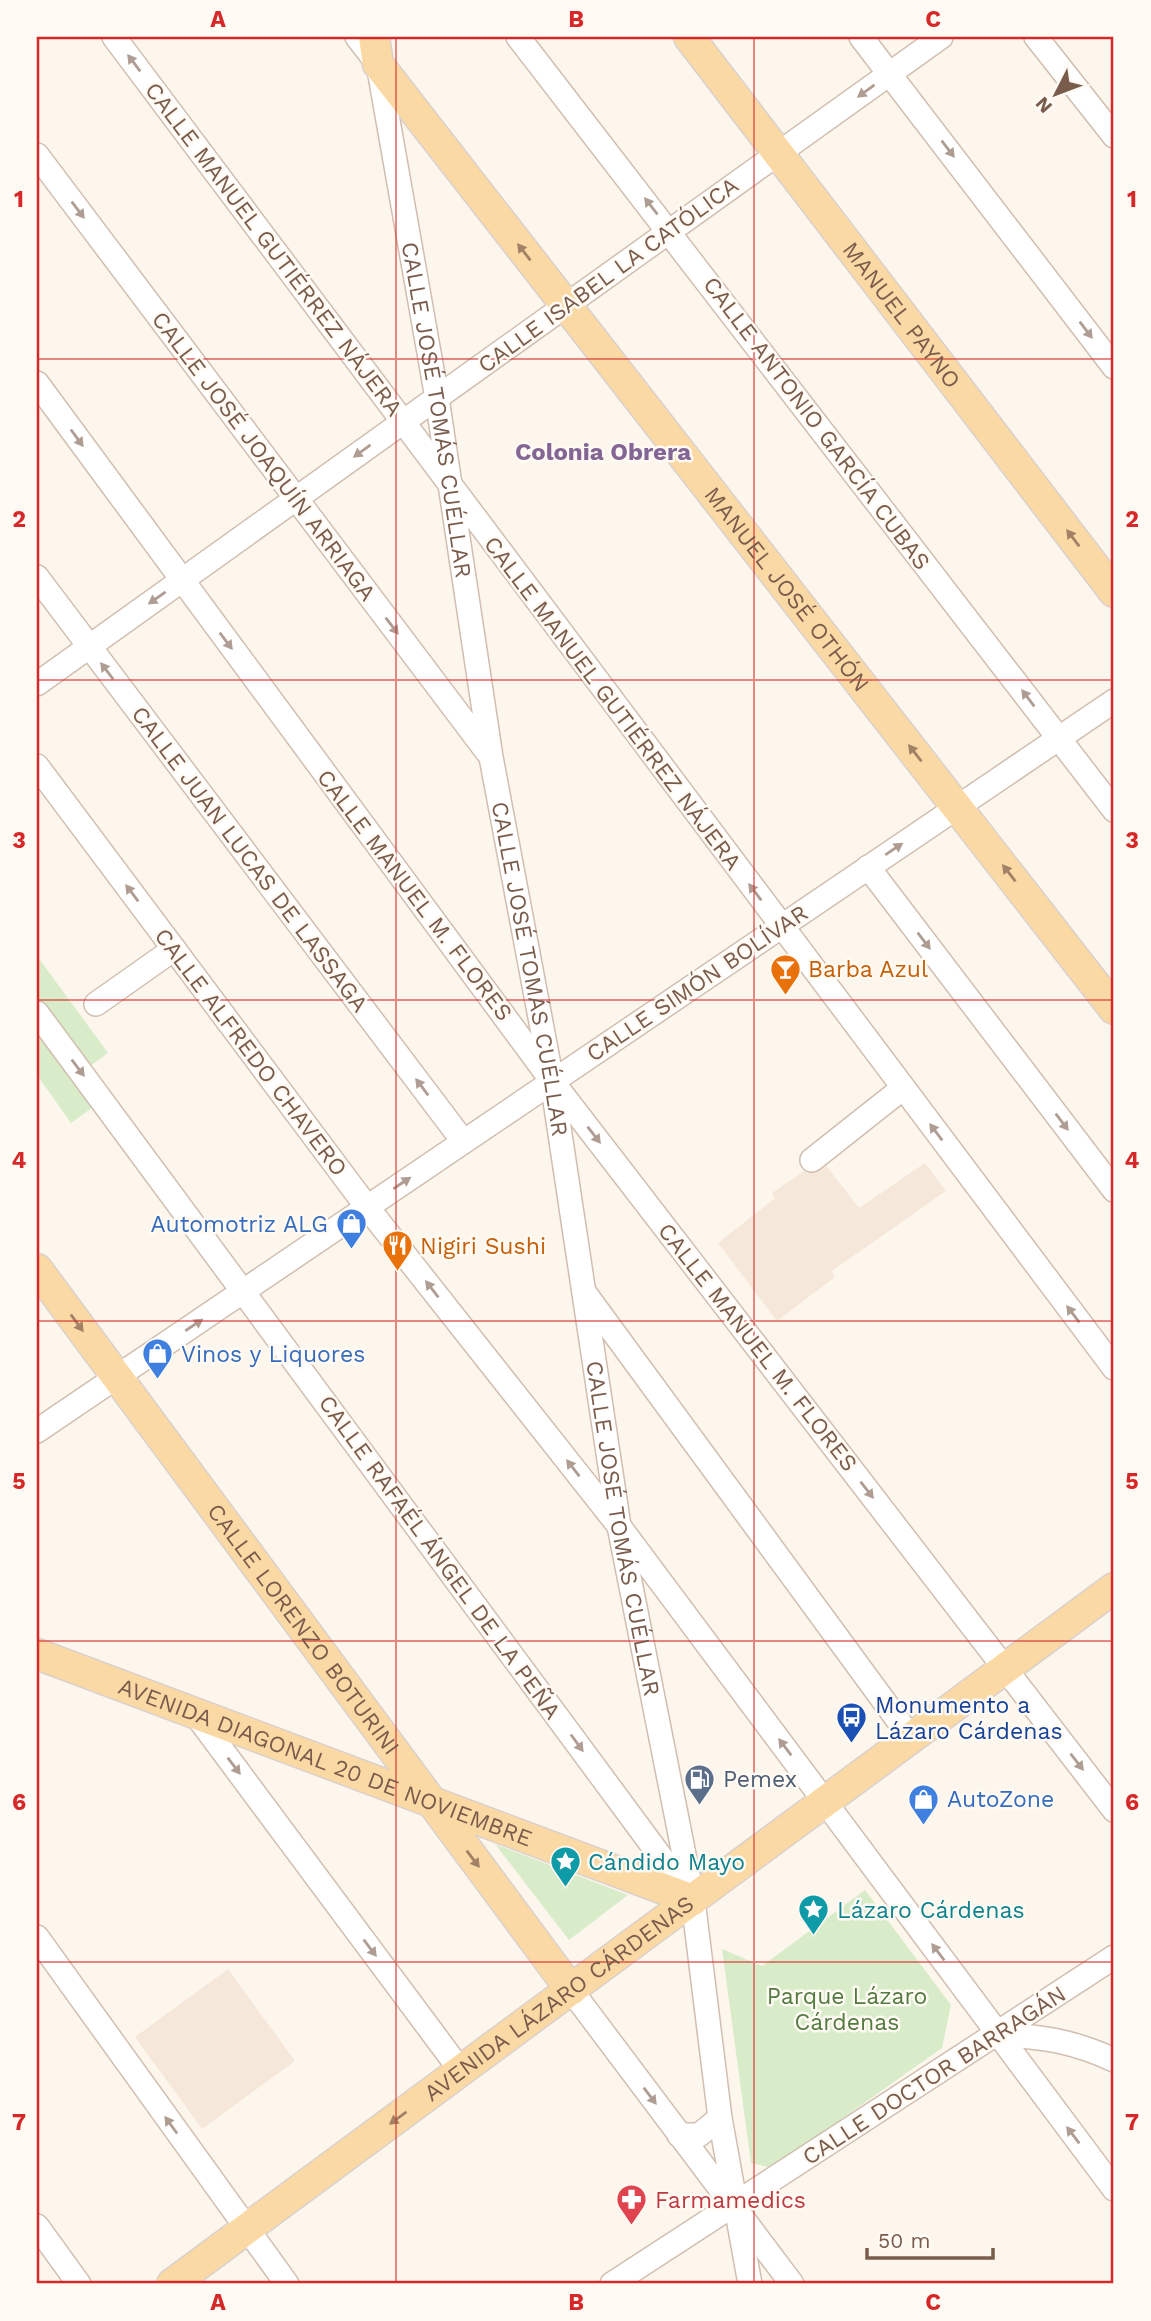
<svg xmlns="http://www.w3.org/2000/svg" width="1151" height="2321" viewBox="0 0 1151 2321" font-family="'Work Sans',sans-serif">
<rect width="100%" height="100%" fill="#fdf6ec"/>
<g fill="#f5e8da">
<path d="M821,1159L859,1208L925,1163L946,1191L832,1271L835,1277L777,1321L718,1243L775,1198L772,1193Z"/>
<path d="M228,1969L295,2061L202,2129L135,2037Z"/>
</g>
<g fill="#d8ecc9">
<path d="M40,960L108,1053L90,1066L111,1094L71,1123L37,1075V962Z"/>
<path d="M495,1844L628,1895L569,1940Z"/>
<path d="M865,1890L951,2005L942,2048L772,2168L751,2163L722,1949L762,1966Z"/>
</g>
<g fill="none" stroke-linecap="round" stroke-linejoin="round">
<defs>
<g id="minor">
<path d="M114,37L1114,1368"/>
<path id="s1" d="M357,37L378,64L437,398L491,757L552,1081L619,1526L693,1900L720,2118L750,2284"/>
<path d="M518,37L1114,810"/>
<path d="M861,37L1114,367"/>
<path d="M1036,37L1114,136"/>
<path d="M37,155L488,753"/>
<path d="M37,383L552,1081L1114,1810"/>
<path d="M37,577L463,1141"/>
<path d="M37,684L941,37"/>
<path d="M37,766L367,1207L619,1526L1114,2189"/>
<path d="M868,867L1114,1190"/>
<path d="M96,1004L174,949"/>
<path d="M37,1013L689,1895"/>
<path d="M812,1160L903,1088"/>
<path d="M584,1292L911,1738"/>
<path d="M37,1431L1114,701"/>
<path d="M193,1711L461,2071"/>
<path d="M37,1937L287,2284"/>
<path d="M571,1990L792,2284"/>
<path d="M999,2034C1043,2037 1073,2041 1114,2060"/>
<path d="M679,2135H699L720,2118"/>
<path d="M37,2226L79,2284"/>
<path d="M612,2284L1114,1957"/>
</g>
<g id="major">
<path id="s2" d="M374,37L378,64L1114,1009"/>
<path id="s3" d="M689,37L1114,592"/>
<path id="s4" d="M37,1269L571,1990"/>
<path id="s5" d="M37,1654L693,1900"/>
<path id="s6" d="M172,2284L1114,1588"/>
</g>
</defs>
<use href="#minor" stroke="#d1beb0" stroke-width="26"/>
<use href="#major" stroke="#dad1cd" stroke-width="33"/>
<use href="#minor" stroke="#fff" stroke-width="23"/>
<use href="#major" stroke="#fbd9a5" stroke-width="30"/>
</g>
<defs><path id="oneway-solid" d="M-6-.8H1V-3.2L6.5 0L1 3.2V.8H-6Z" transform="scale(1.75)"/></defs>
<g fill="#af9d94">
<use href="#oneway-solid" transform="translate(134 63) rotate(-127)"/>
<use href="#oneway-solid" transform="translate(866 91) rotate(144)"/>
<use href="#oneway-solid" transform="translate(948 149) rotate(53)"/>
<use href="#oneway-solid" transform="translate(651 206) rotate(-128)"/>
<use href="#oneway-solid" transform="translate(78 210) rotate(53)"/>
<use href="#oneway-solid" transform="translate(1086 330) rotate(53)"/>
<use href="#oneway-solid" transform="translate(77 438) rotate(54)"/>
<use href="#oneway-solid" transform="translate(362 451) rotate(144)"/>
<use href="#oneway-solid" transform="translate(157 598) rotate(145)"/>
<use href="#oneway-solid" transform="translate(392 626) rotate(53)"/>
<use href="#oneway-solid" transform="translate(226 641) rotate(53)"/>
<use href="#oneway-solid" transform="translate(107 671) rotate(-127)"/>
<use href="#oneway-solid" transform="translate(1028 698) rotate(-127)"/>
<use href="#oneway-solid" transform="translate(894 849) rotate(-34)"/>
<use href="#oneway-solid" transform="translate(755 892) rotate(-127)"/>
<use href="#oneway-solid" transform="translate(132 893) rotate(-127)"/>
<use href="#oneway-solid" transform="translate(924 941) rotate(53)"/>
<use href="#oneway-solid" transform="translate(78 1068) rotate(53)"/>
<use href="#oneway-solid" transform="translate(422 1087) rotate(-127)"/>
<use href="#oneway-solid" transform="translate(1062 1122) rotate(53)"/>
<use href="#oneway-solid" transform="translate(936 1132) rotate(-127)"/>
<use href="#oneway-solid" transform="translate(594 1135) rotate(52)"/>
<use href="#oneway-solid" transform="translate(402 1183) rotate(-34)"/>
<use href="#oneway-solid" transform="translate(432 1289) rotate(-128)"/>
<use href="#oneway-solid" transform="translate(1073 1314) rotate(-127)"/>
<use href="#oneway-solid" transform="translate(194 1325) rotate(-34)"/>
<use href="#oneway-solid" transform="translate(573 1468) rotate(-128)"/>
<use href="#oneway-solid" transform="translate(867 1490) rotate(52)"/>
<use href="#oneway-solid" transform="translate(577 1743) rotate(54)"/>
<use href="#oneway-solid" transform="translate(785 1747) rotate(-127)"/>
<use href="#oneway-solid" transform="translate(1077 1762) rotate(52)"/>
<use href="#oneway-solid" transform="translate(234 1766) rotate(53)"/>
<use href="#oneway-solid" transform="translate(370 1948) rotate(53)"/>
<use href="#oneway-solid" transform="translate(938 1952) rotate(-127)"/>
<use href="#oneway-solid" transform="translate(650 2096) rotate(53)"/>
<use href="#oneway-solid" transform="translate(171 2125) rotate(-126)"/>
<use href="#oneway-solid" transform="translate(1073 2135) rotate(-127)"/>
</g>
<g fill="#a18267">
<use href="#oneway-solid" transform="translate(524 252) rotate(-128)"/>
<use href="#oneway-solid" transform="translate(1073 538) rotate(-127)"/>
<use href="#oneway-solid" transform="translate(915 753) rotate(-128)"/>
<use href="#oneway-solid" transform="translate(1009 873) rotate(-128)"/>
<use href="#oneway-solid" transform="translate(77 1323) rotate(54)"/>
<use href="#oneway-solid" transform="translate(473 1859) rotate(53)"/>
<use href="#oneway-solid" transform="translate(398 2118) rotate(144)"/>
</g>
<path fill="none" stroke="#d62828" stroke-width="2" stroke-opacity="0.55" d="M396,37V2284M754,37V2284M37,359H1114M37,680H1114M37,1000H1114M37,1321H1114M37,1641H1114M37,1962H1114"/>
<defs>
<symbol id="bar-pin" viewBox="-11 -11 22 30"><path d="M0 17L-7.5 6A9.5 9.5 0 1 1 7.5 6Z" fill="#e8710a" stroke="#fffaf3"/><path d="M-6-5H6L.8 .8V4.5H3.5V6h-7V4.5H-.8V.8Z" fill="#fff"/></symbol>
<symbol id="shop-pin" viewBox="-11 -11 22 30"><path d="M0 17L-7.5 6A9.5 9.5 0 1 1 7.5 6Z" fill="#3f7fe0" stroke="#fffaf3"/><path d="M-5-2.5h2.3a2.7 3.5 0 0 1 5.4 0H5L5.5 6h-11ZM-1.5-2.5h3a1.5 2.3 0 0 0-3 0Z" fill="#fff"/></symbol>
<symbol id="restaurant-pin" viewBox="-11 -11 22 30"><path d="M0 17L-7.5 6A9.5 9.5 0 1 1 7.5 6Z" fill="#e8710a" stroke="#fffaf3"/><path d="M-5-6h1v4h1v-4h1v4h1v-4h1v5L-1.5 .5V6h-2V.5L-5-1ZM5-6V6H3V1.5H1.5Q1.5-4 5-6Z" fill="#fff"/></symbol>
<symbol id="bus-pin" viewBox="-11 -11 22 30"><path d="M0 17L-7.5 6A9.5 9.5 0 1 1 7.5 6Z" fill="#1a4fb4" stroke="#fffaf3"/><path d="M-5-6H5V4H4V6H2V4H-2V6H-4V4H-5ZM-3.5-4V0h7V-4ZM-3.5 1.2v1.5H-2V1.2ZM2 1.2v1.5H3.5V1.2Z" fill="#fff"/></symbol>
<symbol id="fuel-pin" viewBox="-11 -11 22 30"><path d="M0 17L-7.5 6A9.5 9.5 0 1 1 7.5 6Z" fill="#5c6f8a" stroke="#fffaf3"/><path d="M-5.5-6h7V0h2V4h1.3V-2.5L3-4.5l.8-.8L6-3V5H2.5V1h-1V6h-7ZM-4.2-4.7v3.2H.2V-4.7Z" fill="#fff"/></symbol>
<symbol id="sight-pin" viewBox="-11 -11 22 30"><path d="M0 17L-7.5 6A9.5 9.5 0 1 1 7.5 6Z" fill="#0f9aa8" stroke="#fffaf3"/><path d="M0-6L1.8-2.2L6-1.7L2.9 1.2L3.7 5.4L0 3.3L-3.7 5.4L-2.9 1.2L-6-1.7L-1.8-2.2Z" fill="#fff"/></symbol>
<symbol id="pharmacy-pin" viewBox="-11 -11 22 30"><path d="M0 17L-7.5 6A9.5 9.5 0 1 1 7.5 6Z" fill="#e0444e" stroke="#fffaf3"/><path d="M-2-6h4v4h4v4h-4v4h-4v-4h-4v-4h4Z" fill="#fff"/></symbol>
</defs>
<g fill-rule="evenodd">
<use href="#bar-pin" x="768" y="952" width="35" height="47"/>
<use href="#shop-pin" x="334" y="1206" width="35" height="47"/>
<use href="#restaurant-pin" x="380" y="1228" width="35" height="47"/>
<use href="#shop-pin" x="140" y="1336" width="35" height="47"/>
<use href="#bus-pin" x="834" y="1700" width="35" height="47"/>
<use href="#fuel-pin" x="682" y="1762" width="35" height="47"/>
<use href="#shop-pin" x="906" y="1782" width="35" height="47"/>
<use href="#sight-pin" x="548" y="1844" width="35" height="47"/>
<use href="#sight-pin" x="796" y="1892" width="35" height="47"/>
<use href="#pharmacy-pin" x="614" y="2182" width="35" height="47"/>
</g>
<g text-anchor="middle" stroke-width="5" stroke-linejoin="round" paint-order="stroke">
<g font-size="23" fill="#7a5c4d" stroke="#fffaf3">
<text transform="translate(274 249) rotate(53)" y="8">CALLE MANUEL GUTIÉRREZ NÁJERA</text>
<text transform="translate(608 275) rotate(-36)" y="8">CALLE ISABEL LA CATÓLICA</text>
<text dy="8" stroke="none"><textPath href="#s3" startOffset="350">MANUEL PAYNO</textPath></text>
<text dy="8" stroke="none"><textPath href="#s1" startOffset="385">CALLE JOSÉ TOMÁS CUÉLLAR</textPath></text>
<text transform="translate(817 423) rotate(53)" y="8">CALLE ANTONIO GARCÍA CUBAS</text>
<text transform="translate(264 456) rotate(53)" y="8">CALLE JOSÉ JOAQUÍN ARRIAGA</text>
<text dy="8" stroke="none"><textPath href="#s2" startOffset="693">MANUEL JOSÉ OTHÓN</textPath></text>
<text transform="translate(613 703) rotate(53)" y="8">CALLE MANUEL GUTIÉRREZ NÁJERA</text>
<text transform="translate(250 859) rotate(53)" y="8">CALLE JUAN LUCAS DE LASSAGA</text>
<text transform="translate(415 895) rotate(53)" y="8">CALLE MANUEL M. FLORES</text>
<text dy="8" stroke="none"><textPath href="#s1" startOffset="952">CALLE JOSÉ TOMÁS CUÉLLAR</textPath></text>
<text transform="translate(697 983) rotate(-34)" y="8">CALLE SIMÓN BOLÍVAR</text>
<text transform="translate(251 1052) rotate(53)" y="8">CALLE ALFREDO CHAVERO</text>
<text transform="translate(758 1347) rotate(52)" y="8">CALLE MANUEL M. FLORES</text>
<text dy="8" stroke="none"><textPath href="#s1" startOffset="1519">CALLE JOSÉ TOMÁS CUÉLLAR</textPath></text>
<text transform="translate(440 1557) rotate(54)" y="8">CALLE RAFAÉL ÁNGEL DE LA PEÑA</text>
<text dy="8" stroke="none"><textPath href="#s4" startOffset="448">CALLE LORENZO BOTURINI</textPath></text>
<text dy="8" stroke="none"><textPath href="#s5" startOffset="308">AVENIDA DIAGONAL 20 DE NOVIEMBRE</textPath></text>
<text dy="8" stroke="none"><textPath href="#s6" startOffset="481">AVENIDA LÁZARO CÁRDENAS</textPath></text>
<text transform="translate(934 2075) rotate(-33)" y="8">CALLE DOCTOR BARRAGÁN</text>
</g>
<g font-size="23" fill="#c56008" stroke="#fffaf3" text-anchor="start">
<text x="808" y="977">Barba Azul</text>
<text x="420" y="1254">Nigiri Sushi</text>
</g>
<g font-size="23" fill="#366cbe" stroke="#fffaf3" text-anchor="start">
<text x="328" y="1232" text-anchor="end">Automotriz ALG</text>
<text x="181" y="1362">Vinos y Liquores</text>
<text x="947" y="1807">AutoZone</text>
</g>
<g font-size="23" fill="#164399" stroke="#fffaf3" text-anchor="start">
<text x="875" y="1713">Monumento a<tspan x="875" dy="26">Lázaro Cárdenas</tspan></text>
</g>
<g font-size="23" fill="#4e5e75" stroke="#fffaf3" text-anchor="start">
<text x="723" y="1787">Pemex</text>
</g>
<g font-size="23" fill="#0d838f" stroke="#fffaf3" text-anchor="start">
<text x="588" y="1870">Cándido Mayo</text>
<text x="837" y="1918">Lázaro Cárdenas</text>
</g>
<g font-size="23" fill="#537a41" stroke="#fffaf3">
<text x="847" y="2004">Parque Lázaro<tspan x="847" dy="26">Cárdenas</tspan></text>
</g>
<g font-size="23" fill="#be3a42" stroke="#fffaf3" text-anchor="start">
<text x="655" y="2208">Farmamedics</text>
</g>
<g font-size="24" font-weight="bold" fill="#846695" stroke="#fffaf3">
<text x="603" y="460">Colonia Obrera</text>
</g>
</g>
<rect width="1151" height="2321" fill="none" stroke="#fffaf3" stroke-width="77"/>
<g transform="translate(1056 94) rotate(228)" stroke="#fffaf3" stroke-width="5" paint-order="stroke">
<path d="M0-5L12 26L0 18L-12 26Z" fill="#7a5c4d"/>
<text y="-10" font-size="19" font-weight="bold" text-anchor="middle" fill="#7a5c4d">N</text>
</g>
<path d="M867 2248v10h126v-10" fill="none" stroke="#7a5c4d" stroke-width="3.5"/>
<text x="878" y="2248" font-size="21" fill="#7a5c4d" stroke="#fffaf3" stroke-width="5" paint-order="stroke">50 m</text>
<rect x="38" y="38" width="1074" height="2244" fill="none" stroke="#d62828" stroke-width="2.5"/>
<g font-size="23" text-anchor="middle" font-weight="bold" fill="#d62828">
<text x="218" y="27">A</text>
<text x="576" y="27">B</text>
<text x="933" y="27">C</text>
<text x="19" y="207">1</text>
<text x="1132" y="207">1</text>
<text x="19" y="527">2</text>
<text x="1132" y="527">2</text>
<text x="19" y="848">3</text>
<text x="1132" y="848">3</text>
<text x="19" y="1168">4</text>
<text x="1132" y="1168">4</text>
<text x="19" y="1489">5</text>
<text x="1132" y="1489">5</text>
<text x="19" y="1810">6</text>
<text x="1132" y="1810">6</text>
<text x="19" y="2130">7</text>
<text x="1132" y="2130">7</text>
<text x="218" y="2310">A</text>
<text x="576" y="2310">B</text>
<text x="933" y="2310">C</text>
</g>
</svg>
